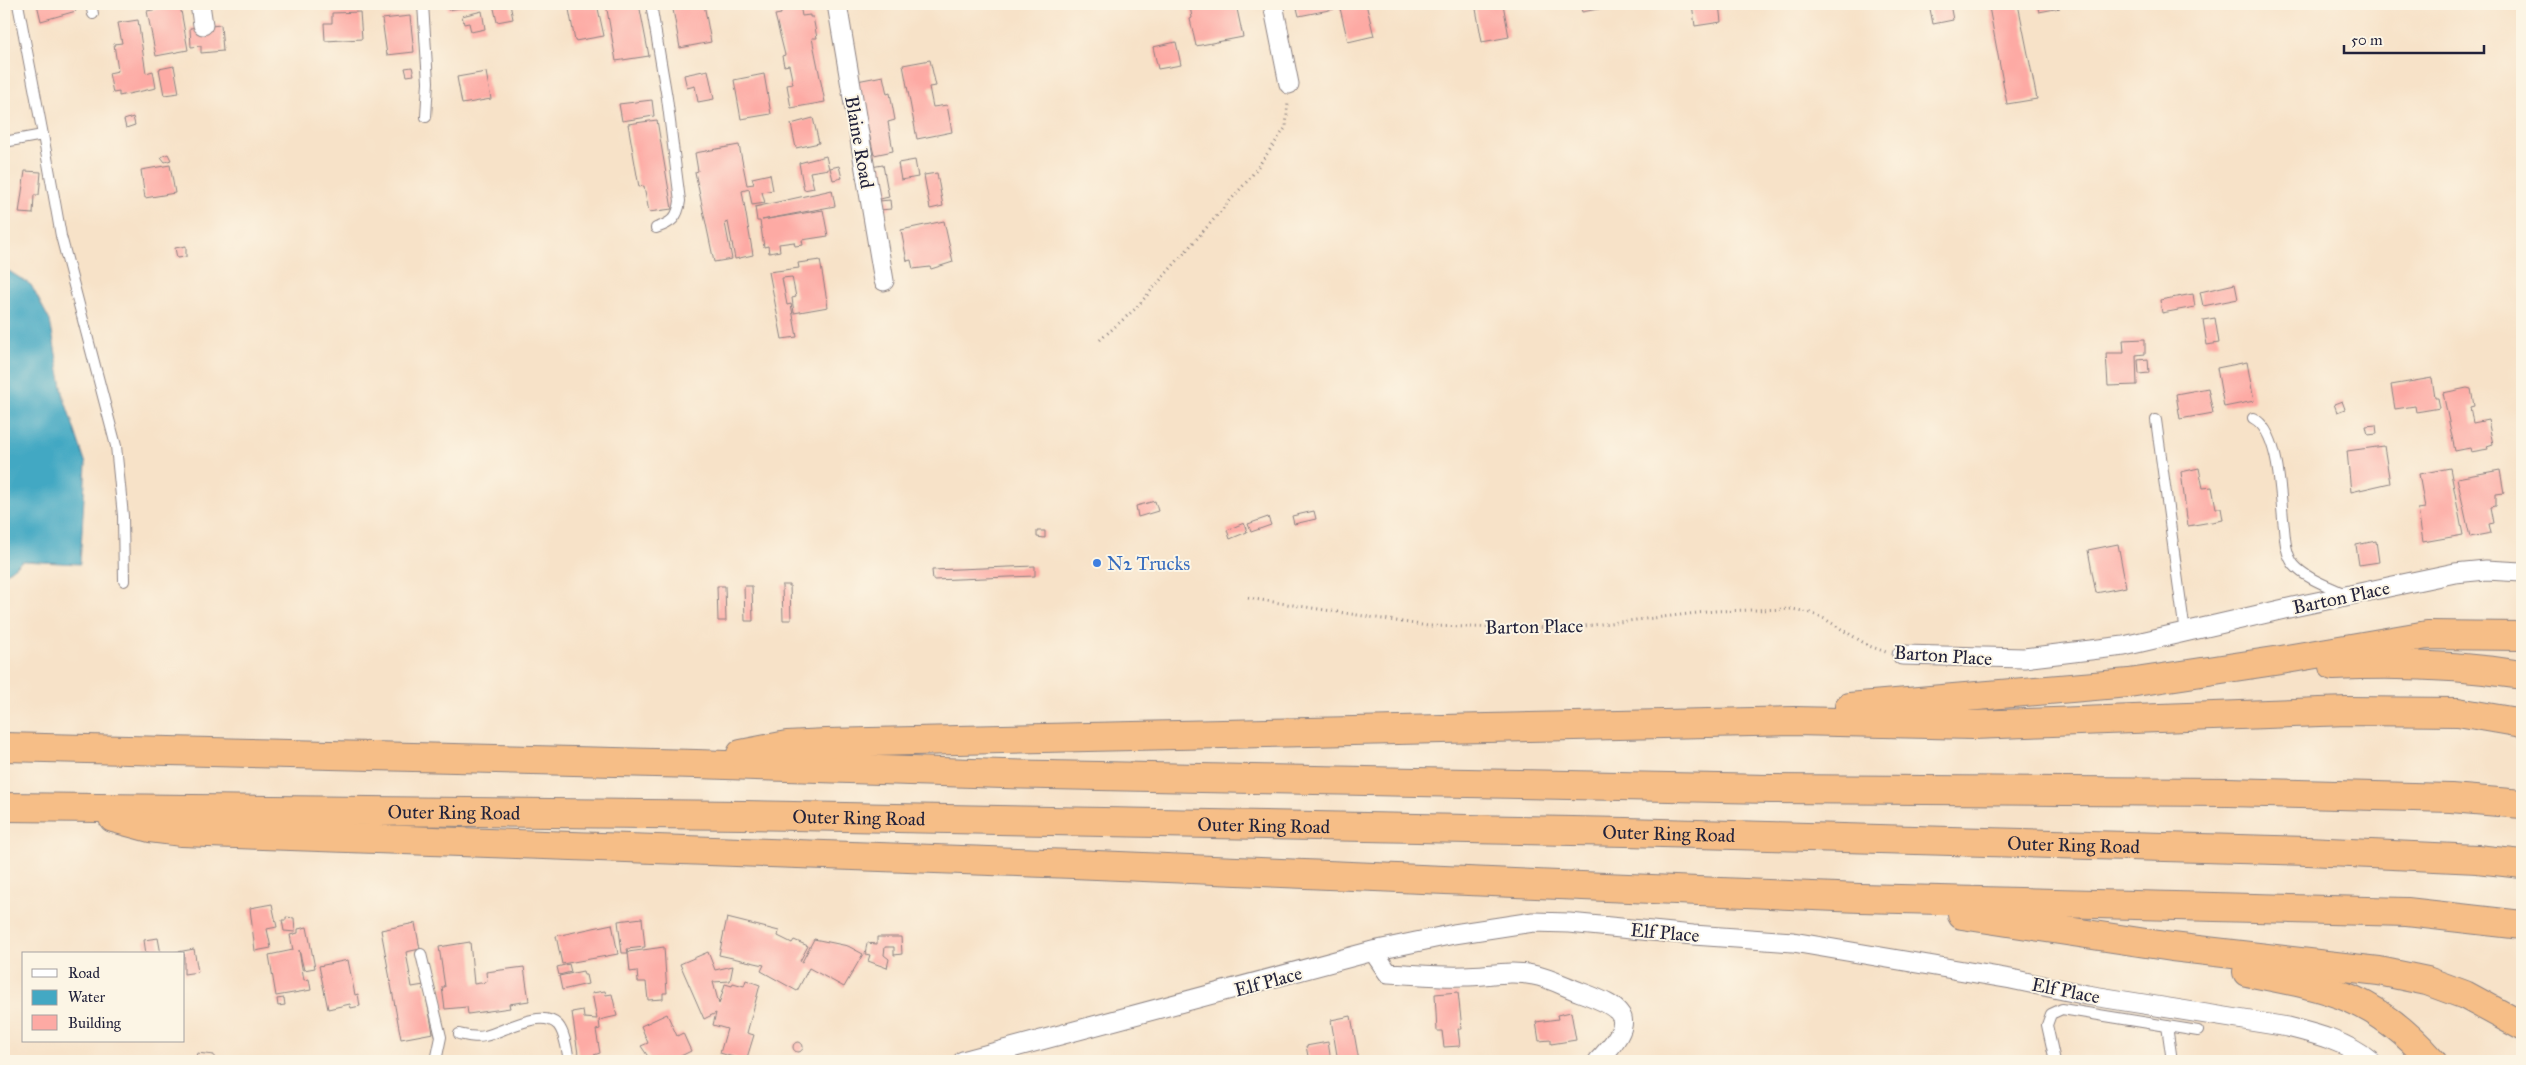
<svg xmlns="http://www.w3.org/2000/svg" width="2526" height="1065" viewBox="0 0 2526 1065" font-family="'IM FELL Great Primer',serif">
<rect width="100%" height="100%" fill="#fcf5e5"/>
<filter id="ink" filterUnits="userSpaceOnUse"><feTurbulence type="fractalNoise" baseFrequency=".02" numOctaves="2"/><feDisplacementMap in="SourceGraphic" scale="10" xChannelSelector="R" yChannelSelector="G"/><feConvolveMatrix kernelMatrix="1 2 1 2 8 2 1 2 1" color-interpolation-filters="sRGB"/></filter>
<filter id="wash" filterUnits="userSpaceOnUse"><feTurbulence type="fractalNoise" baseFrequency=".0096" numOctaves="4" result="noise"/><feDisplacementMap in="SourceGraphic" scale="20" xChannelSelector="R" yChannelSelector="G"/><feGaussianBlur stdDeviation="1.12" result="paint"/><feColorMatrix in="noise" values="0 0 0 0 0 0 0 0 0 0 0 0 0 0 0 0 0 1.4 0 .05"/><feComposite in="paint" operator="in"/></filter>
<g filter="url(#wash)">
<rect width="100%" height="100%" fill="#f7e2c8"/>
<path fill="#43a8c3" stroke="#32657f" d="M4,268L31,285L50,321L64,398L86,464L80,564L22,561L4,575Z"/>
<g id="blocks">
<g fill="#fdaaa4">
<path d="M37,4H74L76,11L41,21Z"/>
<path d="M447,4H478V5L448,10Z"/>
<path d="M493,4H510L513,19L497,22Z"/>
<path d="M568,4H597L604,36L575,41Z"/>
<path d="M606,4H639L649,56L616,61Z"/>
<path d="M672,4H704L711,42L680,48Z"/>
<path d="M1201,4H1233L1234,9H1237L1243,37L1196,46L1190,19L1192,18L1190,6Z"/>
<path d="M1296,4H1333L1334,9L1299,16Z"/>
<path d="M1339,4H1366L1374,36L1348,42Z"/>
<path d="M1493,4H1503L1509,37L1482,42L1476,9L1493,6Z"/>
<path d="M1549,4H1571L1572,5L1550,8Z"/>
<path d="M1580,4H1609V7L1582,12Z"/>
<path d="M1692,4H1719L1721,22L1695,26Z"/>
<path d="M1929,4H1950L1953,20L1933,24Z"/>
<path d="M2004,4H2018L2037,99L2007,104L1989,7Z"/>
<path d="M2037,4H2059L2060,8L2039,12Z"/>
<path d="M180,5L188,50L156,56L147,11Z"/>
<path d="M800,5L802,16L810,15V17H813L817,38H812L825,102L791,108L787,85L793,84L789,65L784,66L782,56L785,55L775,15L781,14L780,8Z"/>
<path d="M482,11L485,29L471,32L469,23L464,24L462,16Z"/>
<path d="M360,12L362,39L325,41L324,23H332V13Z"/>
<path d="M410,16L414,52L387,55L382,19Z"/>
<path d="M138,20L146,73L153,71L156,88L119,96V92L113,93L109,73L118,71L114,44L122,43L118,23Z"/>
<path d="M221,25L223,51L201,53V46L191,47L190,28Z"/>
<path d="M1176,42L1181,65L1158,69L1153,47Z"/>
<path d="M930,60L936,86L929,87L933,107L947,105L952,132L917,139L903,65Z"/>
<path d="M174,66L179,93L164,95L159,69Z"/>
<path d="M412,67L414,75L407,76L405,68Z"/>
<path d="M708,70L714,99L698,102L695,86L687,88L684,75Z"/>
<path d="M486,72L491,99L462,104L457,77Z"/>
<path d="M764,74L771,114L741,119L734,80Z"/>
<path d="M883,76L887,94L890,93L895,120L888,122L893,151L874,155L857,81Z"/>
<path d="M652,100L654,116L622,121L619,104Z"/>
<path d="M133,117L135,125L126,128L124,120Z"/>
<path d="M813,118L819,143L796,148L791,124Z"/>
<path d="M657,120L672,209L649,212L644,186L639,187L628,124Z"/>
<path d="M739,145L747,185L754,184L752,178L770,174L773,190L762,192L765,203L752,205L749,189L742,191L753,255L735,259L728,222L725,223L732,259L714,262L695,172L698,171L695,153Z"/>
<path d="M168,154L171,160L165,162L161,157Z"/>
<path d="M826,156L829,169L810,172L814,188L804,190L799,163Z"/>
<path d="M915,160L918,177L901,180L898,163Z"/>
<path d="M170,165L175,193L145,198L141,170Z"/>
<path d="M883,165L889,197L876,200L871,167Z"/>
<path d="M839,166L842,178L833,180L830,168Z"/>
<path d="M25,171L41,172L39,195H34L33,214L19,213Z"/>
<path d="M937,173L943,206L930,209L924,175Z"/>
<path d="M832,190L835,206L762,220L823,210L828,236L802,240L803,245L795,246L794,242L779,244L780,251L769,253L768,246L764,247L760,221H757L755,207Z"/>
<path d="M890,200L891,209L880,210L879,201Z"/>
<path d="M944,221L953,262L931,269L930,267L913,269L911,260L907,261L901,230Z"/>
<path d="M186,246V257L177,258L175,248Z"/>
<path d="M820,260L828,307L794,313L792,298L796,297L792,277L782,278L787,305L791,304L797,337L782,339L769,272L799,268L798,263Z"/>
<path d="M2235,284L2238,299L2203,306L2200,292Z"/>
<path d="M2193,294L2195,307L2162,313L2160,300Z"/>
<path d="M2215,318L2219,343L2207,345L2203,320Z"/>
<path d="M2145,339V354L2136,355L2137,385L2108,386L2106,353H2124L2123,340Z"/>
<path d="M2148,359L2149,373L2139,374L2138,360Z"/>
<path d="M2247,362L2254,401L2224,407L2217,368Z"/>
<path d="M2432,378L2435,398H2438L2440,408L2416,412L2415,406L2395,409L2391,385Z"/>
<path d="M2208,388L2213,413L2180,419L2176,394Z"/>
<path d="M2467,388L2471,389L2474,406L2470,407L2473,423L2488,420L2493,444L2487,446L2488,449L2471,452L2470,448L2455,451L2443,393Z"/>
<path d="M2342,401L2345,409L2337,412L2334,404Z"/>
<path d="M2376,425L2377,434L2368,435L2366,426Z"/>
<path d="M2384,446L2390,483L2351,492L2347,451Z"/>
<path d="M2199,468L2203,488L2212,487L2216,508H2221L2223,520L2188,526L2181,472Z"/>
<path d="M2450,468L2463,535L2423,542L2418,509L2425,508L2419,474Z"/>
<path d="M2500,470L2504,493L2496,494V506L2491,507L2494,523L2489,524L2491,533L2470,537L2457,478Z"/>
<path d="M1155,501L1158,511L1138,517L1136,506Z"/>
<path d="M1314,511L1316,519L1294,524L1292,516Z"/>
<path d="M1268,517L1271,525L1251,532L1248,524Z"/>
<path d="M1244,523L1247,532L1230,539L1227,530Z"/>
<path d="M1037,531H1045V538L1037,537Z"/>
<path d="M2376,541L2379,562L2359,565L2356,545Z"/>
<path d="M2118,544L2126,587L2096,593L2088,550Z"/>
<path d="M1035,566V576L933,580L932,570Z"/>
<path d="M782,585H790L791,620H783Z"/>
<path d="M717,586H725L726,621H718Z"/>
<path d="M744,586H752L753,621H745Z"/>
<path d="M272,904L277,927L267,929L271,948L255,951L250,908Z"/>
<path d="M286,917L294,918L295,932L284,931L282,920H286Z"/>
<path d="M642,918L645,947L627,949L628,953H622L618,921Z"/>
<path d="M727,918L779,931L778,936L792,943L794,940L808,946L800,961L802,962L814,939L848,946L863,954L844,987L809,968L797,991L761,971L764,965L719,955Z"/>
<path d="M415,923L420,949L406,952L412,987L424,985L433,1033L401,1039L381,930Z"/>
<path d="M612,924L618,954L562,964L556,936Z"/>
<path d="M307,927L315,968L304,970L299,950L304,980L309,979L311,990L276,996L269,955L293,950L290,935L298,933V929Z"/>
<path d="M877,937H901L902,954L894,955V947H885L884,955L889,959L887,968L868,961L870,955L865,954L867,943L877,944Z"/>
<path d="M158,938L161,954H146L144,940Z"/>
<path d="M470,942L474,984L487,982L486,972L524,967L529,1001L509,1004L510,1008L468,1014L467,1007L445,1009L442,987H445L439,947Z"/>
<path d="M664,947L667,993H663V999L648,1000L646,982H638L637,971L630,972L628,952Z"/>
<path d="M194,949L198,972L184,974V954L172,953Z"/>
<path d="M708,952L715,970L733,966L730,981L713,982L719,1004L725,984L732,986L733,983L744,986L746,980L760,985L747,1033L754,1035L746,1061L720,1053L727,1029L713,1025L716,1013L704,1019L680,964Z"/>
<path d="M348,960L355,995L358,994L360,1006L351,1008L350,1004L328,1009L319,966Z"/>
<path d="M569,964L571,972L559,975L557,967Z"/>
<path d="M583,971L584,975H586L588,984L562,990L559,976Z"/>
<path d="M605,991L606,995L612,994L617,1016L599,1020L600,1029L596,1030L600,1053L594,1055V1058L579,1061L572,1012L583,1010L584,1018L597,1019L592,993Z"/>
<path d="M1458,992L1462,1029H1458L1460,1046L1444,1047L1442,1031H1437L1435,994Z"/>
<path d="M284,998L285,1005L278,1006L277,999Z"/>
<path d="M1571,1012L1576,1040L1551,1044V1040L1539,1041L1536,1022L1558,1019L1557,1015Z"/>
<path d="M667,1014L677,1036L683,1033L691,1051L675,1059L676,1061H651L641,1046L648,1043L641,1026Z"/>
<path d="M1351,1016L1359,1061H1338L1331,1020Z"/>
<circle cx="798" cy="1047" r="5"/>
<path d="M1328,1042L1331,1061H1309L1306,1046Z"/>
<path d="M197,1053L214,1055V1061H195Z"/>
</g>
</g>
</g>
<g filter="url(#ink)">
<use href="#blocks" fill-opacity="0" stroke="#8c8282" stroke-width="1"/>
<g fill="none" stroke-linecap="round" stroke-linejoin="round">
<defs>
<g id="lane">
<path d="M91,4L93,14"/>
<path d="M423,4L428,82L426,117"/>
<path d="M651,4L667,98L680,201C678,218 671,223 656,228"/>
<path d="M43,135L61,236L116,446L123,516L124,581"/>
<path d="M4,142L43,135L18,4"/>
<path d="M2253,418C2281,432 2280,499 2284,528C2285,540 2286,555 2294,565C2306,579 2331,587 2347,595"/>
<path d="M2156,420L2185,633"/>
<path d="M421,954L441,1037L436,1061"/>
<path d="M2167,1026L2172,1061"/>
<path d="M459,1034C468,1036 476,1038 485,1036C505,1031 541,1008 558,1025C565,1033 567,1050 569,1061"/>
<path d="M2055,1061L2047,1025L2051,1014L2062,1009L2198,1031"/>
</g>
<g id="street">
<path d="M200,4L203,25"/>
<path d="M837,4L884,281"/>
<path d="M1273,4L1289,84"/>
<path d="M1902,655L2024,658L2124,646L2293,607L2455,573L2486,570L2522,572"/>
<path d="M1373,951L1388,973C1413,974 1439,977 1464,976C1487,976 1510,970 1533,975C1550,978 1564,986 1580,992C1630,1010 1636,1020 1598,1061"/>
<path d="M963,1061L1373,951L1454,934L1533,922L1569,923L1693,935L1793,942L2011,979L2087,995L2288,1027C2316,1034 2347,1042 2370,1061"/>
</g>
<g id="highway">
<path d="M2333,666C2396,663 2459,665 2522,675"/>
<path d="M1849,707L2129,683L2281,660L2427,635L2522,636"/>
<path d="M4,747L696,764L1003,774L1770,789L2228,792L2451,798L2522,804"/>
<path d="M741,754L787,745L826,743L1794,721L1973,725L2347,711L2458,712L2522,723"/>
<path id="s1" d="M4,807L743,815L1626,832L2308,851L2477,859L2522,864"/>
<path d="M113,818L150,828L182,832L1073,864L1860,898L2407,912L2522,925"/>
<path d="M1962,915L2172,947L2379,971L2427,981L2465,995L2522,1026"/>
<path d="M2247,972C2329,988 2374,995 2432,1061"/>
</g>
</defs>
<use href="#lane" stroke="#8c8282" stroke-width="12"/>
<use href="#street" stroke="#8c8282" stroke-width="21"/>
<use href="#highway" stroke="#8c8282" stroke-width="30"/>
<g stroke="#8c8282" stroke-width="3" stroke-dasharray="1 4" stroke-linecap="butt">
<path d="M1100,340L1135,309L1250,178L1286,127L1288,102"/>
<path d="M1248,598L1428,626L1513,628L1575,627L1715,611L1792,609L1808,612L1825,619L1869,646L1886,652"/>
</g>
<use href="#lane" stroke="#fff" stroke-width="10"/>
<use href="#street" stroke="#fff" stroke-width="19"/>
<use href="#highway" stroke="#f6be87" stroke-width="28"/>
</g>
</g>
<circle fill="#3f7fe0" stroke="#fcf5e5" stroke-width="2" cx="1097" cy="563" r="5"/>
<g text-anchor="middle" stroke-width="4" stroke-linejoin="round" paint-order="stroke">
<g font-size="19" fill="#22223b" stroke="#fcf5e5">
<text transform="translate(860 142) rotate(80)" y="7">Blaine Road</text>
<text transform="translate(2341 597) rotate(-12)" y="7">Barton Place</text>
<text transform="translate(1534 626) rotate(-1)" y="7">Barton Place</text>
<text transform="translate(1943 655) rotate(4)" y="7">Barton Place</text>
<text dy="7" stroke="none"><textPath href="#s1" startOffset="450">Outer Ring Road</textPath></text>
<text dy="7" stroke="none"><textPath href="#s1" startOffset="855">Outer Ring Road</textPath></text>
<text dy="7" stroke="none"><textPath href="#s1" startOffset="1260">Outer Ring Road</textPath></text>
<text dy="7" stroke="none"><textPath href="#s1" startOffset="1665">Outer Ring Road</textPath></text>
<text dy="7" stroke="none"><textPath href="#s1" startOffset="2070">Outer Ring Road</textPath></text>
<text transform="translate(1665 932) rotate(5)" y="7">Elf Place</text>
<text transform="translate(1268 981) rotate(-15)" y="7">Elf Place</text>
<text transform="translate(2066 990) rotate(11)" y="7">Elf Place</text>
</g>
<g font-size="19" fill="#366cbe" stroke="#fcf5e5" text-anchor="start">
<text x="1107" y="570">N2 Trucks</text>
</g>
</g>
<rect width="2526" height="1065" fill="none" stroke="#fcf5e5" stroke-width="20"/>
<rect x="22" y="952" width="162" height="90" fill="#fcf5e5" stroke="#a5a1a1"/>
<rect x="32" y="969" width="25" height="8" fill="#ffffff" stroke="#a5a1a1"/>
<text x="68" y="978" font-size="15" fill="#22223b">Road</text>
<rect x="32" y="990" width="25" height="15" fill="#43a8c3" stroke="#a5a1a1"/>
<text x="68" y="1002" font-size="15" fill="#22223b">Water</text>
<rect x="32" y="1015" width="25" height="15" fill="#fdaaa4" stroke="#a5a1a1"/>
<text x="68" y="1028" font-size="15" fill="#22223b">Building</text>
<path d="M2344 45v8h140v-8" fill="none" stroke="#22223b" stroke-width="2.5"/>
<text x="2351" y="45" font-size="15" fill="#22223b" stroke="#fcf5e5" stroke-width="4" paint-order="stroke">50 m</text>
</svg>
